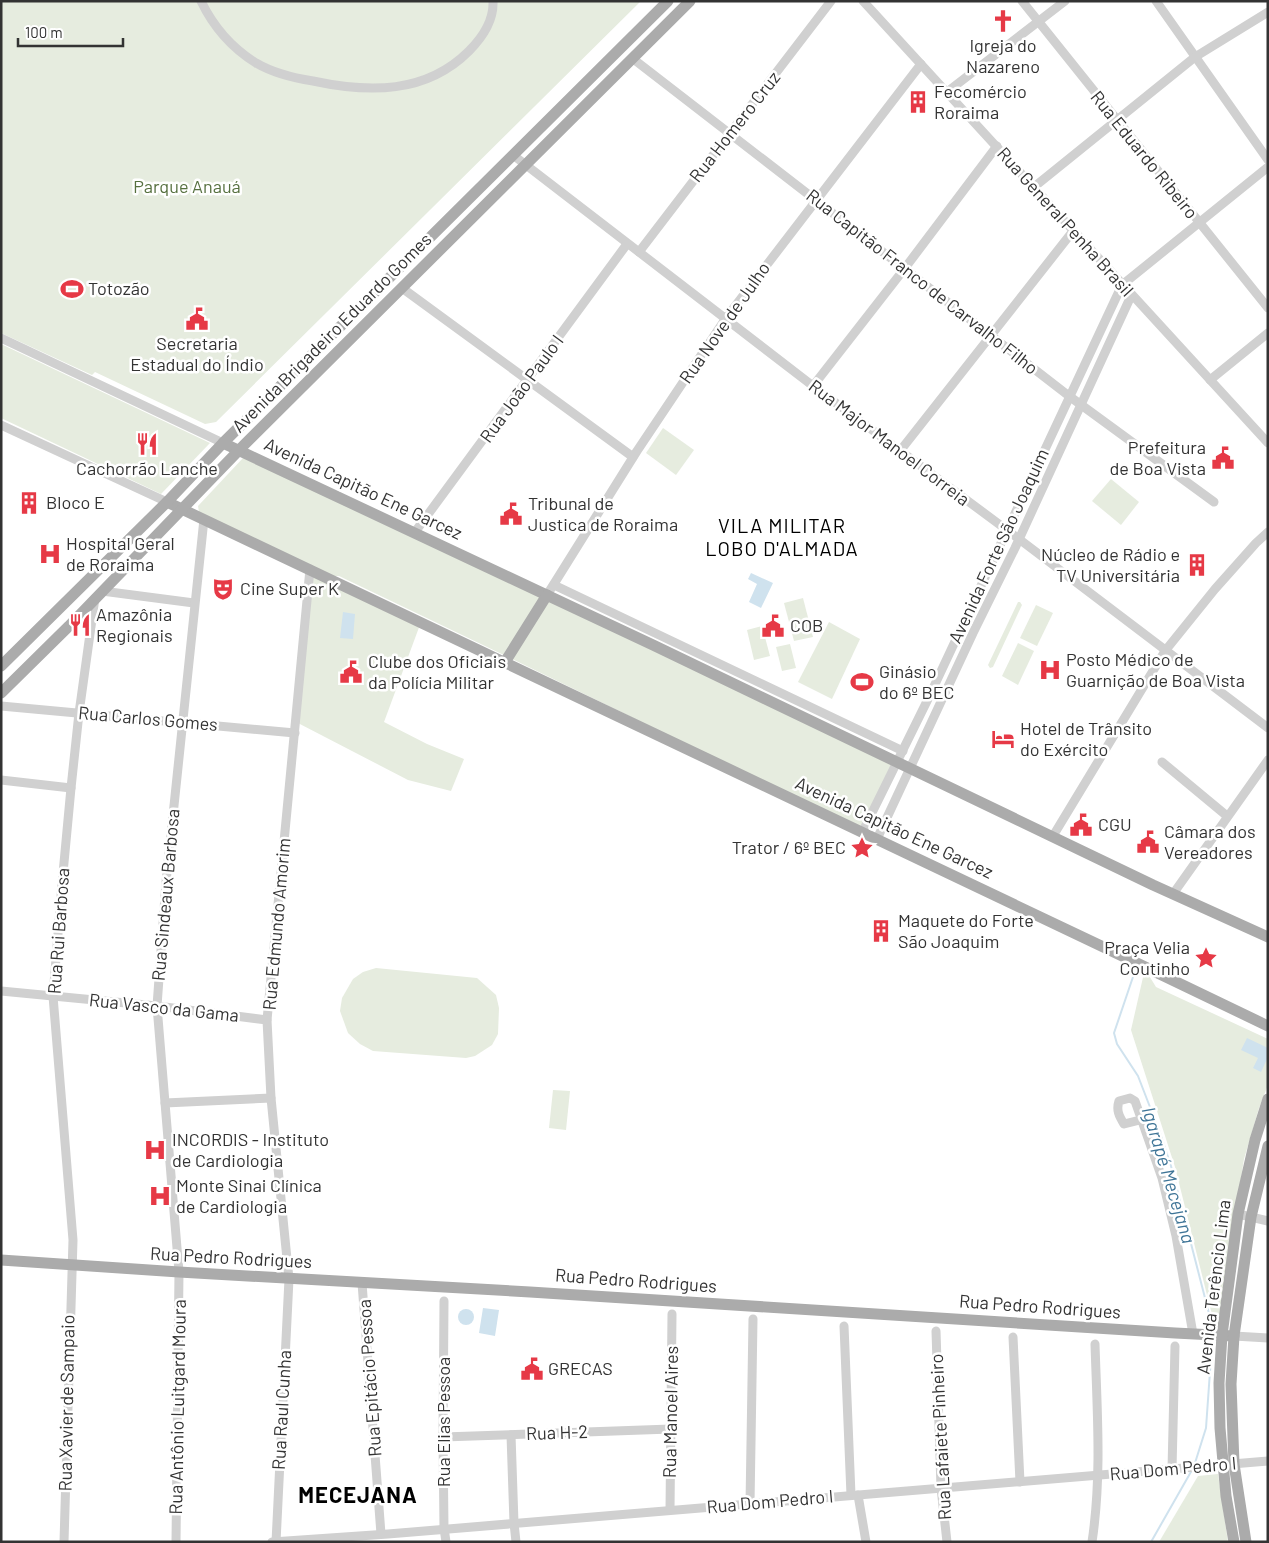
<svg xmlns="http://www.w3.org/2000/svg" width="1269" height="1543" viewBox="0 0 1269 1543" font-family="Barlow,sans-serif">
<rect width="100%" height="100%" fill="#fff"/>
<g fill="#e6ecdf">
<path d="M1,1H641L216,422L205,424L95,372L92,375L1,333Z"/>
<path d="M1,344L210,443L161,494L1,418Z"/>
<path d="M663,428L694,450L676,475L646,453Z"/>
<path d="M243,458L898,761L862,833C689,744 515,660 339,576H332L199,512L198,506Z"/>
<path d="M1111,479L1139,502L1121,525L1092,501Z"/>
<path d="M310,569L421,622L384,722L427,744L464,759L451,791L408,780L296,722Z"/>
<path d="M803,598L813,637L794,641L784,603Z"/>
<path d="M1018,602H1020L1022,605L993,667L990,668L988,665Z"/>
<path d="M1036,605L1053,613L1037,646L1020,638Z"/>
<path d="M829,622L860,639L832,699L798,682Z"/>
<path d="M762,626L770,656L754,660L747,630Z"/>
<path d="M1018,643L1034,651L1018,685L1002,676Z"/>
<path d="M790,644L796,668L782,671L776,647Z"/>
<path d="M376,968L477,978L496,995L499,1008L498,1034L492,1045L475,1056L466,1058L373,1051L360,1044L348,1033L340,1011L342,998L353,979L363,972Z"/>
<path d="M1144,973L1148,974L1156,987L1268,1039V1085L1259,1108L1244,1159L1218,1327H1215L1175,1167L1131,1030Z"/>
<path d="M553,1090L570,1091L566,1130L549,1128Z"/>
<path d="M1218,1474L1228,1542H1159L1198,1476Z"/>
</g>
<g fill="#cfe2ee">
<path d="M751,573L773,583L761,608L749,602L757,584L748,579Z"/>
<path d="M343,612L355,614L353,639L340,638Z"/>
<path d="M1247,1038L1268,1048V1057L1261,1072L1253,1068L1258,1058L1241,1050Z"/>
<path d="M483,1308L499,1310L495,1336L479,1333Z"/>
<circle cx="466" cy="1317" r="8"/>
</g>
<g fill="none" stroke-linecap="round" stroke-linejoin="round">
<g stroke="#cfe2ee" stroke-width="2">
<path d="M1135,971L1114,1033L1117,1044L1138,1076L1160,1133L1171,1166L1213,1329"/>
<path d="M1195,1463L1206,1428L1212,1343"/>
<path d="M1151,1542L1192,1470"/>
</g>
<g stroke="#d0d0d0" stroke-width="9">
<path d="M201,1C213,26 232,48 256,63C273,73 293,78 313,81C369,93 426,94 469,51C483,37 494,21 493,1"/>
<path d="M863,1L1268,443"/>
<path d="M1022,1L1268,308"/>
<path d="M1156,1L1268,160"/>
<path d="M632,58L1069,396L1214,502"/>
<path d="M947,92L1065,1"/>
<path d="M513,155L813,386L1019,539L1268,728"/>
<path d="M1034,187L1195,57L1268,12"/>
<path d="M639,252L831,1"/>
<path d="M402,288L633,457"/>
<path d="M1,338L223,443"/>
<path d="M1210,380L1268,333"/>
<path d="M813,386L905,268L997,146"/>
<path d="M1,425L167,502"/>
<path d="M900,451L1073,231"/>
<path d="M415,532L627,244"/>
<path d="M554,585L903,751"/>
<path d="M102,591L194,603"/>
<path d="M547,595L637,451L726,318L921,64"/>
<path d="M1,706L295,733"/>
<path d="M1162,762L1227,816"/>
<path d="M1,780L71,788"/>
<path d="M862,833L929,697L1122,285L1268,167"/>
<path d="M1053,836L1165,651L1215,589L1256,543L1268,532"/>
<path d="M877,839L973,633L1015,548L1131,296"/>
<path d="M1173,894L1268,760"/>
<path d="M1,991L157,1006L267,1020"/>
<path d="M165,1103L271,1098"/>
<path d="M1140,1120L1124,1124C1119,1116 1116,1110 1119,1101L1130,1098L1135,1101L1162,1178L1176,1236L1193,1334"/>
<path d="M1238,1214L1268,1221"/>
<path d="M362,1283L381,1534"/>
<path d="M444,1301L443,1437L444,1528L446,1542"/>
<path d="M844,1326L851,1495"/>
<path d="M936,1331L941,1488L947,1542"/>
<path d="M1234,1336L1268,1338"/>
<path d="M1013,1337L1020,1482"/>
<path d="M511,1435L514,1523L516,1542"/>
<path d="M443,1437L671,1429"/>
<path d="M1172,1469L1175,1346"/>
<path d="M858,1495L866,1542"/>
<path d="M750,1504L753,1319"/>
<path d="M670,1510L672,1314"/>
<path d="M64,1542L73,1240L53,996L62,884L71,788L79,713L95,598"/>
<path d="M176,1542L179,1272L157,1006L166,882L204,519"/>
<path d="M272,1542L388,1534L1268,1461"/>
<path d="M276,1542L289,1279L271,1098L267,1020L310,569"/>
<path d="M1092,1542C1102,1476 1097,1410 1095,1344"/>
</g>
<g stroke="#ababab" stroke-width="11">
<path d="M223,443L653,645L1153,885L1268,937"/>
<path d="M167,502L1116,953L1268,1026"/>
<path d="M505,662L547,595"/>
<path d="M1,666L167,502L223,443L668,1"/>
<path d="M1,693L69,626L244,445L690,1"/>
<path d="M1,1260L179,1272L530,1292L1175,1333L1234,1336"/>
<path d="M1234,1542L1226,1496L1220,1428L1219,1383L1222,1335L1238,1214L1255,1140L1268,1099"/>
<path d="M1246,1542L1234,1464L1231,1384L1234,1336L1251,1217L1268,1146"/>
</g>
</g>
<defs>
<symbol id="church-bare" viewBox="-9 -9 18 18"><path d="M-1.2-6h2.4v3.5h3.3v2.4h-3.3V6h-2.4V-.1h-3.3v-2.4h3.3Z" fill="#e63946" stroke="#fff" stroke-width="2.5" paint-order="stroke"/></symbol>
<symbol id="building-bare" viewBox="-9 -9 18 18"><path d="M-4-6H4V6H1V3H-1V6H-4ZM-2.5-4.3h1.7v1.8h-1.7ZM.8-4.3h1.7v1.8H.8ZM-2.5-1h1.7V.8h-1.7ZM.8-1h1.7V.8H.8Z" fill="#e63946" stroke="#fff" stroke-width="2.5" paint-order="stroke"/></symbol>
<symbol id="stadium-bare" viewBox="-9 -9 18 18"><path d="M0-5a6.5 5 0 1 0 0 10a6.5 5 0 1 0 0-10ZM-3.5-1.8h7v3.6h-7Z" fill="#e63946" stroke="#fff" stroke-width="2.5" paint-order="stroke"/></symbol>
<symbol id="civic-bare" viewBox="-9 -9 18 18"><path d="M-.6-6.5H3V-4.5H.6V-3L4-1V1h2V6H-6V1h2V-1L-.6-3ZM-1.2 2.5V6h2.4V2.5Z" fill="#e63946" stroke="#fff" stroke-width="2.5" paint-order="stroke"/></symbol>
<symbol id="restaurant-bare" viewBox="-9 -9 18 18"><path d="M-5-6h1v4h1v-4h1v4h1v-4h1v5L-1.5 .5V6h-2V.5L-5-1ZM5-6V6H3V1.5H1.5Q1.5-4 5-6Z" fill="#e63946" stroke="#fff" stroke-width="2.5" paint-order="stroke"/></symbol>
<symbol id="hospital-bare" viewBox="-9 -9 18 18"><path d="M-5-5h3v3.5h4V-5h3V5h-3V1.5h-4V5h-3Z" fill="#e63946" stroke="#fff" stroke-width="2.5" paint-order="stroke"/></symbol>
<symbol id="theatre-bare" viewBox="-9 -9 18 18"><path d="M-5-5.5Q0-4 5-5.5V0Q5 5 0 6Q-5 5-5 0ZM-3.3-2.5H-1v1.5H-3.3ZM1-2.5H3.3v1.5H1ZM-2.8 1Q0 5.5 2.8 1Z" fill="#e63946" stroke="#fff" stroke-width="2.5" paint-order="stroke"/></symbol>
<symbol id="hotel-bare" viewBox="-9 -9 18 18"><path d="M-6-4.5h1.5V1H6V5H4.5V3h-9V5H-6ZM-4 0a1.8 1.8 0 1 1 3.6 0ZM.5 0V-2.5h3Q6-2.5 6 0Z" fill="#e63946" stroke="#fff" stroke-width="2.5" paint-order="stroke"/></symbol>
<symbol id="sight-bare" viewBox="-9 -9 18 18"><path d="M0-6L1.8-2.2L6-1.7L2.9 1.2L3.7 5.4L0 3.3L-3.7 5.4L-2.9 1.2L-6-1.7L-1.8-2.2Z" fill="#e63946" stroke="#fff" stroke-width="2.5" paint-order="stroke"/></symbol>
</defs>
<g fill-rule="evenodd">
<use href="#church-bare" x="987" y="5" width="32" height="32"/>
<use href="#building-bare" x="902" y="86" width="32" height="32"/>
<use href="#stadium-bare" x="56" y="273" width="32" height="32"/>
<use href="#civic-bare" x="181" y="303" width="32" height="32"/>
<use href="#restaurant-bare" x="131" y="428" width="32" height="32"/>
<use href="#civic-bare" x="1207" y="442" width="32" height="32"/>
<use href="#building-bare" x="13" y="487" width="32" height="32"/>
<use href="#civic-bare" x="495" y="498" width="32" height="32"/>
<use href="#hospital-bare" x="34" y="538" width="32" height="32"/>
<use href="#building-bare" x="1181" y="549" width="32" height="32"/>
<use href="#theatre-bare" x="207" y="573" width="32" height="32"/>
<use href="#restaurant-bare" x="64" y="609" width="32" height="32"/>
<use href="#civic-bare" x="757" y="610" width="32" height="32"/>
<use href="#hospital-bare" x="1034" y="654" width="32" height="32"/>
<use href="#civic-bare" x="335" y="656" width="32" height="32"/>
<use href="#stadium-bare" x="846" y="666" width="32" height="32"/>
<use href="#hotel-bare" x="987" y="723" width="32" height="32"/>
<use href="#civic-bare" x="1065" y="809" width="32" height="32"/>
<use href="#civic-bare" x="1132" y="826" width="32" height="32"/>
<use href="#sight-bare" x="846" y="832" width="32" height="32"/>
<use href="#building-bare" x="865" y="915" width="32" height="32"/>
<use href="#sight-bare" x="1190" y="942" width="32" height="32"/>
<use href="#hospital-bare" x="139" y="1134" width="32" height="32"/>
<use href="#hospital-bare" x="144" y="1180" width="32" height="32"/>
<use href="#civic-bare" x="516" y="1353" width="32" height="32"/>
</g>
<g text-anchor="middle" stroke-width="5" stroke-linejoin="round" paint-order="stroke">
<g font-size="18" fill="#333" stroke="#fff" text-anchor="start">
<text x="1003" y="52" text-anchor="middle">Igreja do<tspan x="1003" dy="21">Nazareno</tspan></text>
<text x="934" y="98">Fecomércio<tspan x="934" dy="21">Roraima</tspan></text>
<text x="88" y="295">Totozão</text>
<text x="197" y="350" text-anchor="middle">Secretaria<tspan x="197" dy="21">Estadual do Índio</tspan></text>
<text x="1206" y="454" text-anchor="end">Prefeitura<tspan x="1206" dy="21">de Boa Vista</tspan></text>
<text x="147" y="475" text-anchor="middle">Cachorrão Lanche</text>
<text x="46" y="509">Bloco E</text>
<text x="528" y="510">Tribunal de<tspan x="528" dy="21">Justica de Roraima</tspan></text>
<text x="66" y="550">Hospital Geral<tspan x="66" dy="21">de Roraima</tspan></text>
<text x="1180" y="561" text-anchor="end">Núcleo de Rádio e<tspan x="1180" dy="21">TV Universitária</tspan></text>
<text x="240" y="595">Cine Super K</text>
<text x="96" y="621">Amazônia<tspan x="96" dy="21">Regionais</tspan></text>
<text x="790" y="632">COB</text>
<text x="1066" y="666">Posto Médico de<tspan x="1066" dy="21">Guarnição de Boa Vista</tspan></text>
<text x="368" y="668">Clube dos Oficiais<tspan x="368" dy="21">da Polícia Militar</tspan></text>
<text x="879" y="678">Ginásio<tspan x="879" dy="21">do 6º BEC</tspan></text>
<text x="1020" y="735">Hotel de Trânsito<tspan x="1020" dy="21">do Exército</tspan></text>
<text x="1098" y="831">CGU</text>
<text x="1164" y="838">Câmara dos<tspan x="1164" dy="21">Vereadores</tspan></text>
<text x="846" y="854" text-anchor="end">Trator / 6º BEC</text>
<text x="898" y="927">Maquete do Forte<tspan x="898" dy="21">São Joaquim</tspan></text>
<text x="1190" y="954" text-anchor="end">Praça Velia<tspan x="1190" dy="21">Coutinho</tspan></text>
<text x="172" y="1146">INCORDIS - Instituto<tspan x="172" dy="21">de Cardiologia</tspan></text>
<text x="176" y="1192">Monte Sinai Clínica<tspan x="176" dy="21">de Cardiologia</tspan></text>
<text x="548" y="1375">GRECAS</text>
</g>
<g font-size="18" fill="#333" stroke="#fff">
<text transform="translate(735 127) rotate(-52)" y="6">Rua Homero Cruz</text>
<text transform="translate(1144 155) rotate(51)" y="6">Rua Eduardo Ribeiro</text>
<text transform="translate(1065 222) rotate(48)" y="6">Rua General Penha Brasil</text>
<text transform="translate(922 282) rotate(38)" y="6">Rua Capitão Franco de Carvalho Filho</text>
<text transform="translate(725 323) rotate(-55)" y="6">Rua Nove de Julho</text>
<text transform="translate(332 333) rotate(-45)" y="6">Avenida Brigadeiro Eduardo Gomes</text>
<text transform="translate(522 389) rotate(-54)" y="6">Rua João Paulo I</text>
<text transform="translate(889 443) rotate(37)" y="6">Rua Major Manoel Correia</text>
<text transform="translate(363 489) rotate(25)" y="6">Avenida Capitão Ene Garcez</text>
<text transform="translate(999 546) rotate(-65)" y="6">Avenida Forte São Joaquim</text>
<text transform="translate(148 719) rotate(5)" y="6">Rua Carlos Gomes</text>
<text transform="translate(894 828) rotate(25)" y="6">Avenida Capitão Ene Garcez</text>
<text transform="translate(166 895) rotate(-85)" y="6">Rua Sindeaux Barbosa</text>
<text transform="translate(277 924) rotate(-85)" y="6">Rua Edmundo Amorim</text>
<text transform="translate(59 931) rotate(-86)" y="6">Rua Rui Barbosa</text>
<text transform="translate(164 1008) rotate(6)" y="6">Rua Vasco da Gama</text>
<text transform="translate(231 1258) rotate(3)" y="6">Rua Pedro Rodrigues</text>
<text transform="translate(636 1281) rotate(4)" y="6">Rua Pedro Rodrigues</text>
<text transform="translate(1214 1287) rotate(-83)" y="6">Avenida Terêncio Lima</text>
<text transform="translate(1040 1307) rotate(4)" y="6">Rua Pedro Rodrigues</text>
<text transform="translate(370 1378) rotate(-94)" y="6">Rua Epitácio Pessoa</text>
<text transform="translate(67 1403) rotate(-89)" y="6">Rua Xavier de Sampaio</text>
<text transform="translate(178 1407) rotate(-89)" y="6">Rua Antônio Luitgard Moura</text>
<text transform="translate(282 1410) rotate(-87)" y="6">Rua Raul Cunha</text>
<text transform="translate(671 1412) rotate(-89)" y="6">Rua Manoel Aires</text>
<text transform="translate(444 1422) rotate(-90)" y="6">Rua Elias Pessoa</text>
<text transform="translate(557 1433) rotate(-2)" y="6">Rua H-2</text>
<text transform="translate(941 1437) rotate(-93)" y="6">Rua Lafaiete Pinheiro</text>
<text transform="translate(1173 1469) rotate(-5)" y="6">Rua Dom Pedro I</text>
<text transform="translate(770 1502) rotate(-5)" y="6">Rua Dom Pedro I</text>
</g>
<g font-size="18" fill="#56703f" stroke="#fff">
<text x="187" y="193">Parque Anauá</text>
</g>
<g font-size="19" font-style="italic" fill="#3f7597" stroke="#fff">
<text transform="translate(1169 1175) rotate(73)" y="7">Igarapé Mecejana</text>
</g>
<g font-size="20" letter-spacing="1" fill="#000" stroke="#fff">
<text x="782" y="533">VILA MILITAR<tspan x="782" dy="23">LOBO D'ALMADA</tspan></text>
</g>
<g font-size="22" font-weight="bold" letter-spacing="1" fill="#000" stroke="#fff">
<text x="358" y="1503">MECEJANA</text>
</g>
</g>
<rect width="1269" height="1543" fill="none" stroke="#333333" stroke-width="5"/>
<path d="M18 38v8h105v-8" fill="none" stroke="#333333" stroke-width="2.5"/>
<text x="25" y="38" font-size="15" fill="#333333" stroke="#ffffff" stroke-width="4" paint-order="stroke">100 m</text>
</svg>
